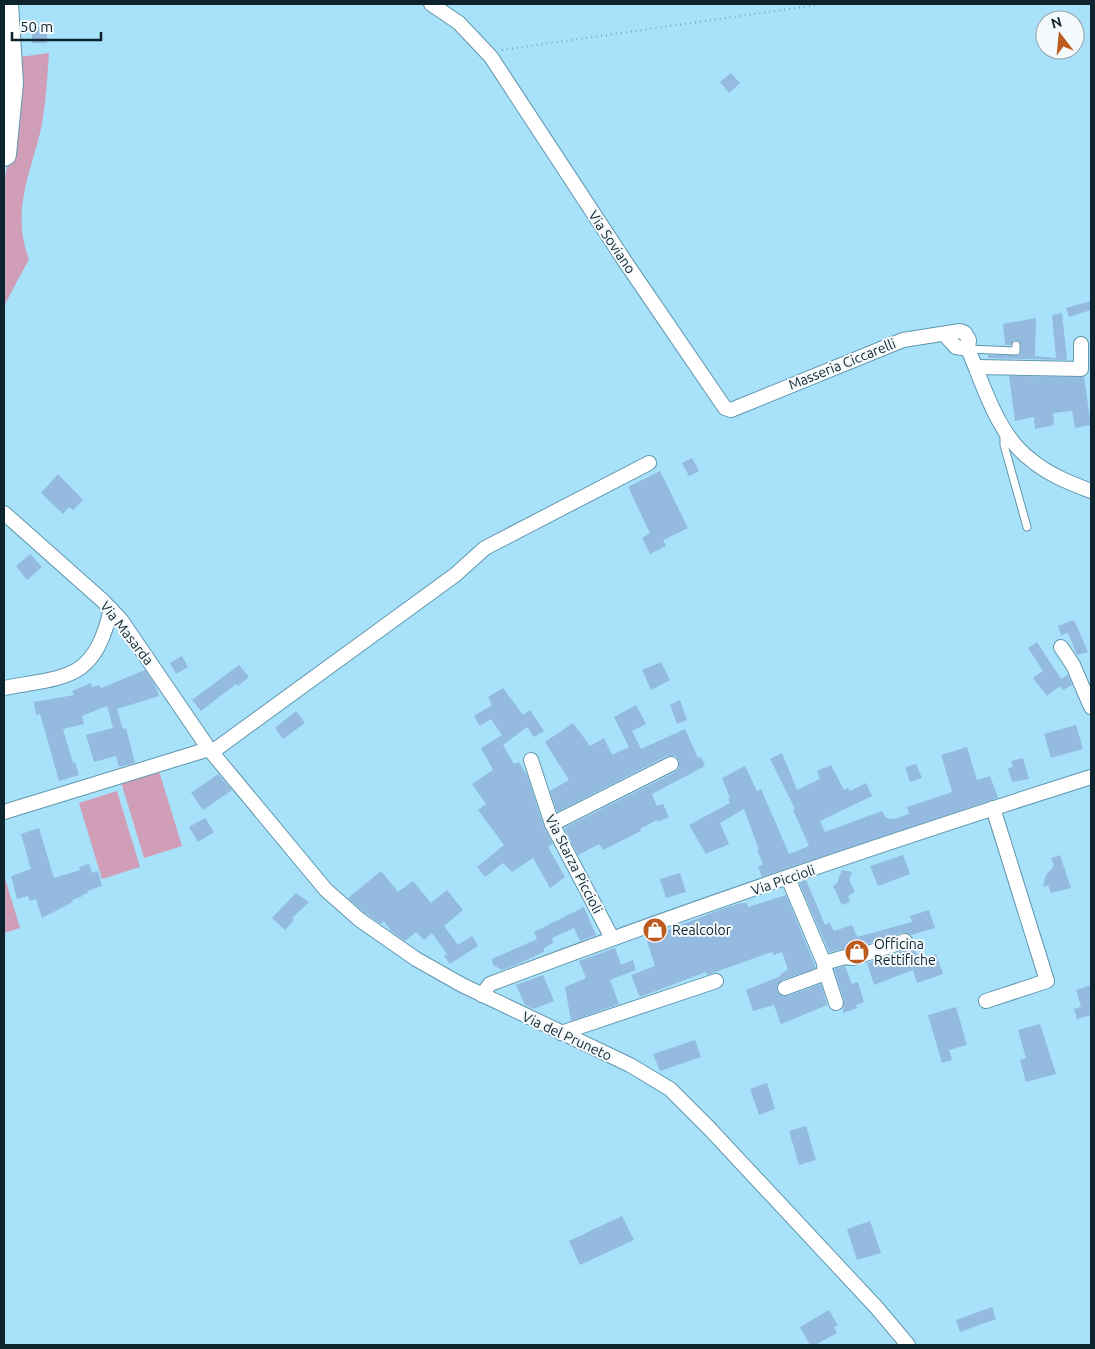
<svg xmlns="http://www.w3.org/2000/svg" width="1095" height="1349" viewBox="0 0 1095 1349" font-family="Ubuntu,sans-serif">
<rect width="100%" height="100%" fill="#a8e1fa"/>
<g fill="#d09fb7">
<path d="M49,53C47,78 46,104 41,129C30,175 11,212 29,259L4,306V182L12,144L20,57Z"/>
<path d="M159,771L182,846L144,858L121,782Z"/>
<path d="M117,791L140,867L102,879L79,803Z"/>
<path d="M4,875L20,928L4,933Z"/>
</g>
<g fill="#94badf">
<rect x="32" y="27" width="15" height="16"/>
<path d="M731,73L740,83L729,93L720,82Z"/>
<path d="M1091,301V310L1069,317L1066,308Z"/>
<path d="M1062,313L1067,360L988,358V355H1019L1021,351L1019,341L1014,340L1011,345H1005L1003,324L1036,318L1035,356L1056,358L1052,315Z"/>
<path d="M1009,376L1084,377L1091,425L1075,428L1072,411L1053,413L1054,425L1035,429L1034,417L1015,421Z"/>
<path d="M692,458L699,471L689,476L682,463Z"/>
<path d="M660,471L688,528L663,540L666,546L650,554L642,538L650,533L628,487Z"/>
<path d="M58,474L83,500L73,510L69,507L63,514L41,493Z"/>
<path d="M30,554L42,567L27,580L16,566Z"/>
<path d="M1074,620L1088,652L1077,655L1068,633L1061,635L1058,626Z"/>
<path d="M1037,642L1061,679L1068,675L1072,685L1063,690L1060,686L1047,696L1033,678L1043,671L1028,648Z"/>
<path d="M182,656L188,667L176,674L170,663Z"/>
<path d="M661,662L670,680L651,690L642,670Z"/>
<path d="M239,665L249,677L238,686L236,684L201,711L192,700Z"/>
<path d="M145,670L155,685L159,696L117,709L123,729L126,728L135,763L119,767L116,756L94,762L86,735L113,728L107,706L82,716L84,724L63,729L73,763L75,762L79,775L59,781L40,714L36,715L34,702L74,695L72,691L91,683L92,687L99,685L101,688Z"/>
<path d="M503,688L523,715L530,710L544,731L534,737L527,727L503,745L514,764L519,762L527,775L544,827L553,844L548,847L565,877L550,888L533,858L512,872L503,863L485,877L477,867L504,845L478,810L486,804L472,784L493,770L481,748L502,735L491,719L480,726L474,716L492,705L488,697Z"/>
<path d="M680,700L687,720L677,724L670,705Z"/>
<path d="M636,705L646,724L632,731L641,749L685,729L698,758L701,757L705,766L652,794L657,806L663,804L669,817L658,822L657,820L640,829L641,831L603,850L599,844L578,855L564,828L675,772L679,768V761L675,756H667L557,812L550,791L569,780L545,742L573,723L590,746L604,738L612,755L629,747L614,717Z"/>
<path d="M296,711L305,723L283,739L275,728Z"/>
<path d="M1076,725L1083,749L1051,758L1044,734Z"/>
<path d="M967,747L977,780L990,776L998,798L762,877L758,867L763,864L757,850H759L744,809L720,823L729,844L706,854L689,825L730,803L728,799L730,798L722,778L745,766L757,791L761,789L789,854L809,846L793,810L795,809L770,759L782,753L797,790L820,779L817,771L831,765L844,790L848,788L850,791L866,783L872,796L820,821L825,832L882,811L886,818L895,819L909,814L907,807L950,793L952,791L941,755Z"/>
<path d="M1023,758L1029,779L1012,782L1008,768L1013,767L1011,761Z"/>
<path d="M916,764L922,778L910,782L905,767Z"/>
<path d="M218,774L232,790L203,810L191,793Z"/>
<path d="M205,818L214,832L198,842L189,827Z"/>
<path d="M39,828L54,878L80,870L79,867L89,864L92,873L98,871L102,886L87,891L88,893L82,895L83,896L72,900L73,902L42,918L36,899L30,901L28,896L17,899L11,876L31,869L21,834Z"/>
<path d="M903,855L910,874L878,886L870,866Z"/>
<path d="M1060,855L1071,888L1051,893L1048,885L1043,887L1046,875L1054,866L1051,858Z"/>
<path d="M842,870L852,872L849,880L855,892L848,896L850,902L842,905L833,886L837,883Z"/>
<path d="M381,871L398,892L413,881L431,903L447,890L463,910L444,926L458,945L472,936L478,946L450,964L444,956L447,954L432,933L424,940L416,932L405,941L391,931L384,921L381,924L365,913L348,898Z"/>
<path d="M680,873L686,892L666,898L660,879Z"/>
<path d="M806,880L825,925L829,922L834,931L852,925L857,937L912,922L910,916L929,910L935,928L911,935L902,933L852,949H843L829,952L799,882Z"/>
<path d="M296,893L309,902L292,918L294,920L285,930L272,918Z"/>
<path d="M786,895L816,968L782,980L777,986V991L783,996H788L821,984L827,1005L781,1024L774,1005L753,1011L746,990L781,976L780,974L788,970L782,952L774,955L772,952L707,975L706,972L640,997L631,975L655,966L647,941L652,939V936L722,909L741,903H747L748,907Z"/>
<path d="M584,907L596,935L580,941L574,928L552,938L553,943L544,948V952L520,963L502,970L493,965L492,959L537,939L534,932Z"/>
<path d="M913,943L918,960L936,954L943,974L917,983L913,970L874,985L867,963L908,949Z"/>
<path d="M615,948L621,965L633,960L636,970L610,980L619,1004L571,1021L565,987L586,978L579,961Z"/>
<path d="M845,966L852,984L858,982L864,1002L856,1005L857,1008L843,1013L844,1000L834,969Z"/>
<path d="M543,975L554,1001L533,1009L525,1005L516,985Z"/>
<path d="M1091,985V1015L1077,1019L1074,1009L1081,1007L1076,990Z"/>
<path d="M956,1007L967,1045L949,1050L952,1060L942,1063L928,1015Z"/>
<path d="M1040,1024L1056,1074L1026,1082L1020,1060L1026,1058L1018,1030Z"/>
<path d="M695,1040L701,1057L660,1071L653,1054Z"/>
<path d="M767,1083L775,1109L759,1115L750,1089Z"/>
<path d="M806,1126L816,1160L799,1165L789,1131Z"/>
<path d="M622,1216L634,1240L580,1265L569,1241Z"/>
<path d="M870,1221L881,1253L857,1260L847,1229Z"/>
<path d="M992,1307L996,1319L960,1332L956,1320Z"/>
<path d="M829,1310L838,1326L834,1327L837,1333L815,1345H810L800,1327Z"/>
</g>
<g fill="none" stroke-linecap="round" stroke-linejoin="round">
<defs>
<g id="service">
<path d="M968,349L1016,351V345"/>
<path d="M1004,432V445L1027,527"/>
</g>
<g id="minor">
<path d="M431,4L459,23L491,57L624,260L725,408L731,410L903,340L960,331L965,333L969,340L968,349C984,386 997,434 1030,459C1047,474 1070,483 1091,491"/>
<path d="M944,334L956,347L968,349"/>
<path d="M976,367L1081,369V344"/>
<path d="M4,513L103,601L121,620L209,749L326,890L360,920L416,959L462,985L630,1065L670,1089L709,1128L877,1308L908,1345"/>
<path d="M1061,647L1073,665L1091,707"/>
<path d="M4,688C68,676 94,681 111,609"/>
<path d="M212,752L455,575L485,548L649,463"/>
<path d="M531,760L552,824L612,938"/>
<path d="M4,812L209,749"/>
<path d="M552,824L671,764"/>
<path d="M788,878L824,963L845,957L853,958L905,941"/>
<path d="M824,966L836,1003"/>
<path d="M785,988L826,973"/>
<path d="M482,995L490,984C688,909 889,841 1091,777"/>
<path d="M986,1001L1047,981L993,808"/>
<path d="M561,1033L716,981"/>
</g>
<path id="motorway" d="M4,154L11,83L6,4"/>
</defs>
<use href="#service" stroke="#6097ae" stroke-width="9"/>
<use href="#minor" stroke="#6097ae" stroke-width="16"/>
<use href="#motorway" stroke="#6097ae" stroke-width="26"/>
<path stroke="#78a6ba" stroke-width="2" stroke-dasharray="1 4" stroke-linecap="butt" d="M502,50L824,4"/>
<use href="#service" stroke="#fff" stroke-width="7"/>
<use href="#minor" stroke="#fff" stroke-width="14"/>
<use href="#motorway" stroke="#fff" stroke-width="24"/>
</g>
<defs>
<symbol id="shop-disc" viewBox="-11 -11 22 22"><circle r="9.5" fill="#bd5b1f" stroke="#f4f9fc"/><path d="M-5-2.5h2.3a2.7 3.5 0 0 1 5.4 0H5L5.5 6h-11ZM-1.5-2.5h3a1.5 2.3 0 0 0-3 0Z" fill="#fff"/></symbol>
</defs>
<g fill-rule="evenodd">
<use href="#shop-disc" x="641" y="916" width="28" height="28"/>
<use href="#shop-disc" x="843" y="938" width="28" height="28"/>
</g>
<g text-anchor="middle" stroke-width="4" stroke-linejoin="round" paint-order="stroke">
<g font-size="14" fill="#0d232d" stroke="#f4f9fc">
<text transform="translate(612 242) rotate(56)" y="5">Via Soviano</text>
<text transform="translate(842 364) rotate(-22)" y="5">Masseria Ciccarelli</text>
<text transform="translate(127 633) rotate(52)" y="5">Via Masarda</text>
<text transform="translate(574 864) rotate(63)" y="5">Via Starza Piccioli</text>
<text transform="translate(783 880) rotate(-19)" y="5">Via Piccioli</text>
<text transform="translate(567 1036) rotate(25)" y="5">Via del Pruneto</text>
</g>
<g font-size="14" fill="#0d232d" stroke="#f4f9fc" text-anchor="start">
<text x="672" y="935">Realcolor</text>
<text x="874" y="949">Officina<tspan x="874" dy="16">Rettifiche</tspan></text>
</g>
</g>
<rect width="1095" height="1349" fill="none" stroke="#0d232d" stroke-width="10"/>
<g transform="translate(1060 35) rotate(344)"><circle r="24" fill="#f4f9fc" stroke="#98a3a9"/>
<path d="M0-4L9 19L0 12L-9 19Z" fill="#bd5b1f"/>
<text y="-8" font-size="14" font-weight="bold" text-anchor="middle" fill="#0d232d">N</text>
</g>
<path d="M12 32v8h89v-8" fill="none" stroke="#0d232d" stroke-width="2.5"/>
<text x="20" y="32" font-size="15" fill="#0d232d" stroke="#f4f9fc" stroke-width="4" paint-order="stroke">50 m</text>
</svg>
